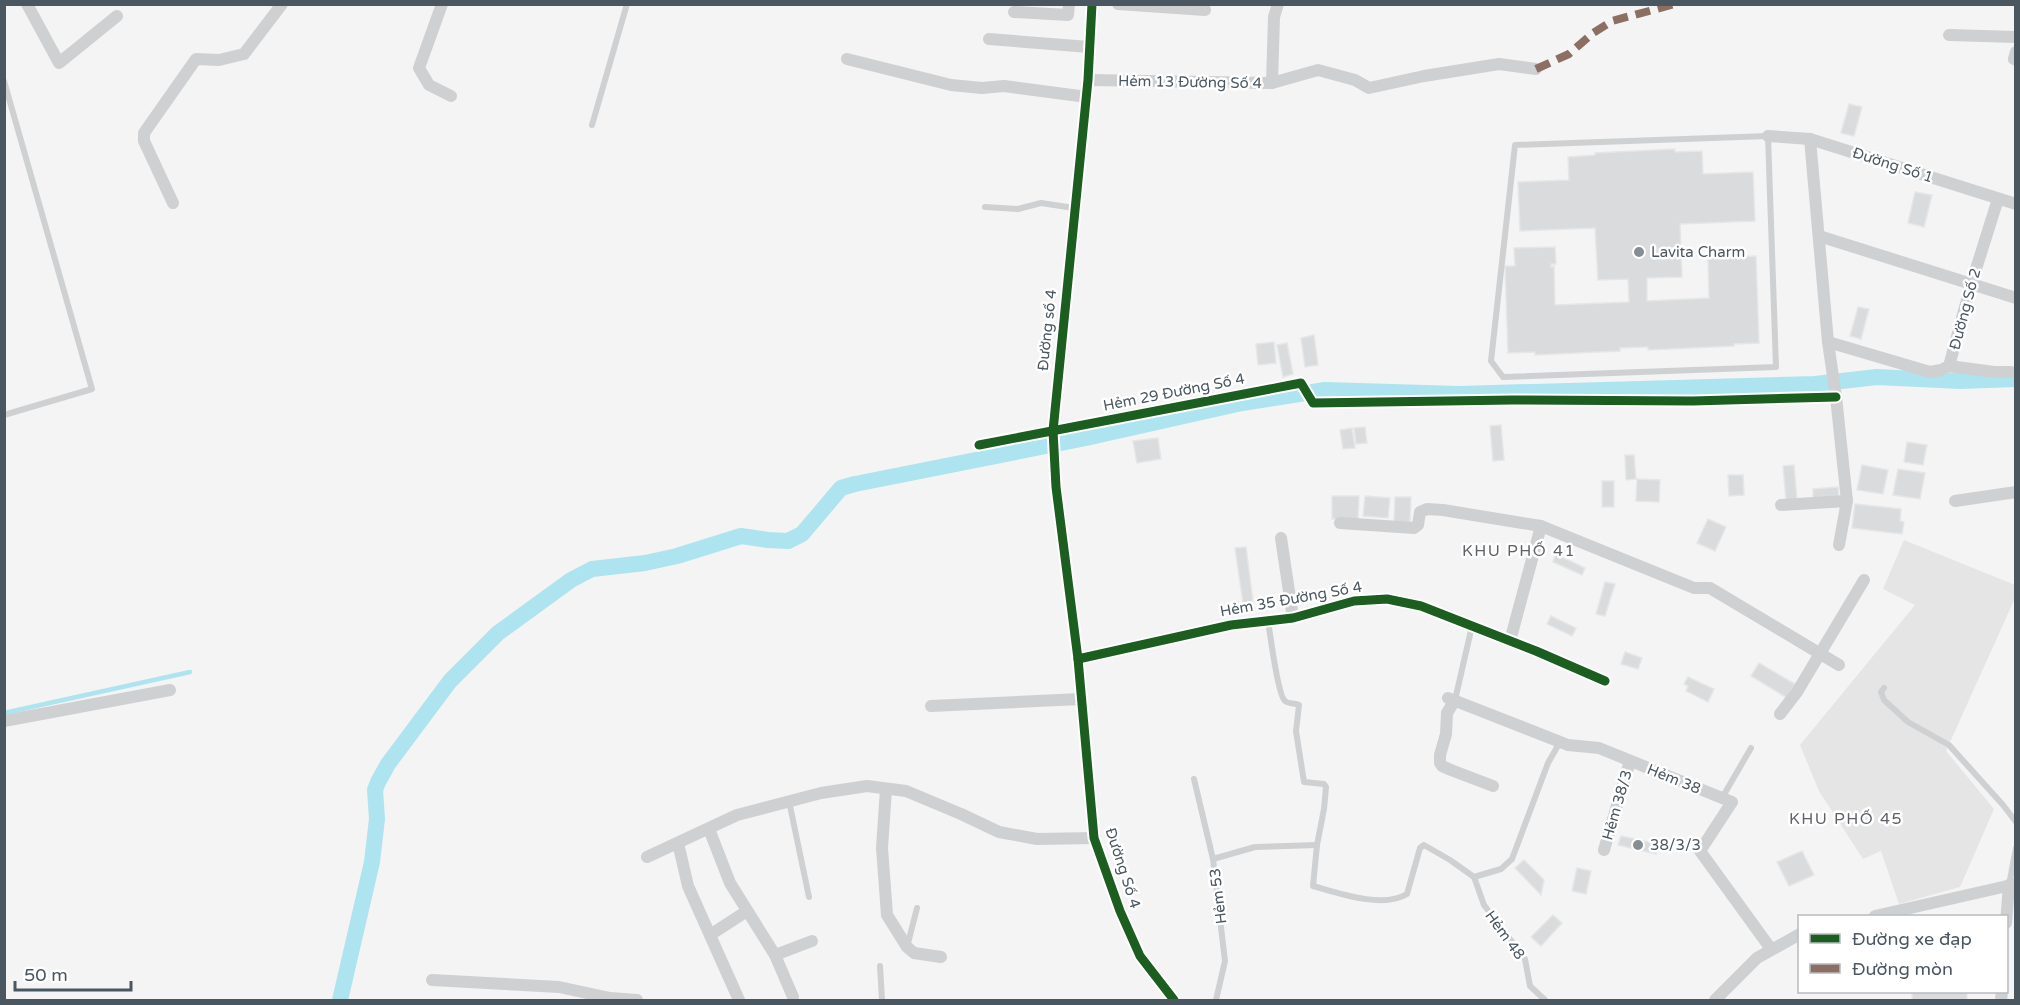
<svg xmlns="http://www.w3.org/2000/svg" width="2020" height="1005" viewBox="0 0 2020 1005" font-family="'Varela Round',sans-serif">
<rect width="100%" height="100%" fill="#f4f4f4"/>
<path fill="#e6e5e6" d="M1904,540L2015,585V598L1946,751L1994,809L1960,887L1899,904L1881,851L1863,859L1819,791L1800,745L1915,605L1883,589Z"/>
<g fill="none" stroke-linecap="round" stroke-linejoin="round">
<path stroke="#aee4ef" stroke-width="4.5" d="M4,713L190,672"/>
<path stroke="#aee4ef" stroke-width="16" d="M340,1000L372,862L377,819L375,790L378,782L388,764L450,681L498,633L571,580L592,569L645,563L677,556L741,536L768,540L788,541L802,534L841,488L855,484L1086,438L1242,403L1325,390L1459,394L1815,384L1877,377L1960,381L2016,379"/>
</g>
<g fill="#dadbdc" stroke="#e5e6e7" stroke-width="1.5">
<path d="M1849,104L1862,107L1854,136L1841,133Z"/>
<path d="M1675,149V152L1702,151L1703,174L1753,172L1755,221L1680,224L1682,277L1647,278V301L1709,298L1708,258L1756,256L1759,343L1734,344V346L1648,350V347H1645L1620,348V351L1535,355V352L1508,353L1505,266H1515L1514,248L1555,247L1556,264H1551V267L1554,266L1555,305L1629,302L1628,279L1598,280L1595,228L1520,231L1518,182L1569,180L1568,157L1595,155V153Z"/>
<path d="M1915,192L1932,195L1924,227L1908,223Z"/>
<path d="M1858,307L1869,309L1861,339L1850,336Z"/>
<path d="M1314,335L1318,365L1305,367L1301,338Z"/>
<path d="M1274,342L1276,363L1258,365L1256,344Z"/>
<path d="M1287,343L1293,374L1283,377L1277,345Z"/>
<path d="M1501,425L1504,460L1493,461L1490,426Z"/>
<path d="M1365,427L1367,443L1356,444L1354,428Z"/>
<path d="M1352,428L1355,448L1343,449L1340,430Z"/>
<path d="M1158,438L1161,459L1137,463L1133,441Z"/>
<path d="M1907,442L1927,445L1923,465L1904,462Z"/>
<path d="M1625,455H1634L1636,479L1626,480Z"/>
<path d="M1794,465L1797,499L1786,500L1783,466Z"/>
<path d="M1862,465L1888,470L1883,494L1857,490Z"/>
<path d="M1898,469L1925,473L1920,499L1893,495Z"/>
<path d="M1728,475H1743L1744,495L1729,496Z"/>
<path d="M1637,479L1660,480L1659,502L1636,501Z"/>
<rect x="1602" y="481" width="12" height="26"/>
<path d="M1838,487L1839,498L1813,500V489Z"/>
<path d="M1332,496H1359L1358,519H1332Z"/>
<path d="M1365,496L1390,498L1388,518L1363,516Z"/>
<path d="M1395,497H1411L1410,522H1394Z"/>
<path d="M1855,504L1901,509L1900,521L1904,522L1902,534L1852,528Z"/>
<path d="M1708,519L1726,527L1715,551L1697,543Z"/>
<path d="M1246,547L1253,601L1243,603L1235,548Z"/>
<path d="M1556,554L1585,568L1582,575L1553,562Z"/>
<path d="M1605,582L1615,584L1605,616L1596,614Z"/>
<path d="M1551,616L1576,628L1572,636L1547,624Z"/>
<path d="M1625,652L1642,658L1638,669L1621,664Z"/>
<path d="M1759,663L1795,684L1787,698L1751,676Z"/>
<path d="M1688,677L1714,689L1708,702L1686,691L1688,686L1684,684Z"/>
<path d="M1621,836L1658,844L1656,854L1618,845Z"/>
<path d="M1802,851L1814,875L1789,886L1777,862Z"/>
<path d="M1524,860L1544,880L1541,895L1515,868Z"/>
<path d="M1577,868L1591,871L1586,894L1572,891Z"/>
<path d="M1553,915L1562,923L1541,946L1531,937Z"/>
<rect x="1912" y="992" width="55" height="8"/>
</g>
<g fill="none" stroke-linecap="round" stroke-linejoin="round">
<g stroke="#ced0d2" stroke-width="6">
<path d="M4,81L92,389L4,415"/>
<path d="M592,125L627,4"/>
<path d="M1768,136L1776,367L1503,377L1491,361L1515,145Z"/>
<path d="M985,207L1018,209L1041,203L1074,208"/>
<path d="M1268,621C1270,633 1278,696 1285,701C1288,704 1295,703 1299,705L1296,731L1304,782L1324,784L1326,787L1324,809L1317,845L1313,886C1338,893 1383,909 1407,894L1420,848L1424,845L1450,860L1474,877L1484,905L1525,959L1530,986L1545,1000"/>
<path d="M1884,688L1881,692L1884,700L1908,722L1949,745L2003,805L2016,822"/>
<path d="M1455,700L1472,626"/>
<path d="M1194,779L1213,859"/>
<path d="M1722,798L1751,748"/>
<path d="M789,801L809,897"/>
<path d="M1474,877L1501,869L1512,859L1548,763L1560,742"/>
<path d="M2009,885L2016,848"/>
<path d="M907,947L917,908"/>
<path d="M880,966L882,1000"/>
<path d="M1216,1000L1225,961L1213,859L1255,847L1317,845"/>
</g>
<g stroke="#ced0d2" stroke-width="12">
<path d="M27,4L59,63L117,16"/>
<path d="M442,4L419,68L429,85L451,96"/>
<path d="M1092,4L1088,80L1053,431L1056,487L1078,659L1094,838L1120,911L1140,956L1174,1000"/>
<path d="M1118,4L1205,10"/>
<path d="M1014,12L1068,15L1069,4"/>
<path d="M1949,35L2016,37"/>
<path d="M989,39L1089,47"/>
<path d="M2016,52L2014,59L2016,60"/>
<path d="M847,59L951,85L982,88L1004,86L1087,97"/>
<path d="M1088,80L1272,83L1318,70L1355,80L1369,88L1424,76L1499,64L1536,69"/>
<path d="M1272,83L1274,17L1278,4"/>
<path d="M1768,136L1810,139L2016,204"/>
<path d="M173,203L144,141V133L196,59L219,60L244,54L282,4"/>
<path d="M1819,236L2016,298"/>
<path d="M1828,342L1930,372L1941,370L1949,366L1971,285L1998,199"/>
<path d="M1949,366L1994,372H2011"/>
<path d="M979,445L1301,383L1313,403L1512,400L1693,401L1836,397"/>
<path d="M1955,501L2016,492"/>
<path d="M1781,505L1847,501L1836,397L1828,342L1810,139"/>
<path d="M1340,523L1414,528L1418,525L1420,512L1427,509L1443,510L1541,526L1694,588H1710L1839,665"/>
<path d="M1281,538L1293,618"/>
<path d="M1839,545L1847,501"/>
<path d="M1510,641L1541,526"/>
<path d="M1078,659L1231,625L1293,618L1354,601L1387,599L1421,606L1536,651L1605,681"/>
<path d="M1448,698L1568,745L1599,748L1732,802L1700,851L1771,949"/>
<path d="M1455,700L1447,713L1446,734L1440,755V763L1442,766L1451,770L1493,786"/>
<path d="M931,706L1080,699"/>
<path d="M1780,714L1797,692L1864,580"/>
<path d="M4,721L170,690"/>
<path d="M886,789L882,848L887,915L907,947L914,953L941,957"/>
<path d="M709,829L730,883L775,955L793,997"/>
<path d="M678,843L688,886L739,1000"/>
<path d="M1604,850L1630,761"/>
<path d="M647,857L737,815L821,793L867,786L906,791L961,814L999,832L1037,839L1094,838"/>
<path d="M1875,916L2016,884"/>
<path d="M2006,923L2009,885"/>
<path d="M710,935L747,911"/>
<path d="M775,955L812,941"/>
<path d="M432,980L559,987L610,998L637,1000"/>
<path d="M1715,1000L1757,958L1800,934"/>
<path d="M2001,1000L2002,992"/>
</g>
<path stroke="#8d6e63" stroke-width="8" stroke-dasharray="15 8" stroke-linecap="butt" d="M1536,69L1569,54L1593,33L1612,21L1675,4"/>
<defs>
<g id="cycleway">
<path d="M1092,4L1088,80L1053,431L1056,487L1078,659L1094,838L1120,911L1140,956L1174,1000"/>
<path d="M979,445L1301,383L1313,403L1512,400L1693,401L1836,397"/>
<path d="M1078,659L1231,625L1293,618L1354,601L1387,599L1421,606L1536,651L1605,681"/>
</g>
</defs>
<use href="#cycleway" stroke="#fff" stroke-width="13"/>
<use href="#cycleway" stroke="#1b5e20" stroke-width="9"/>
</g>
<g fill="#868e94" stroke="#fff" stroke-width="2">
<circle cx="1639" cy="252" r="6"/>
<circle cx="1638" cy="845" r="6"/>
</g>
<g text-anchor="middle" stroke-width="5" stroke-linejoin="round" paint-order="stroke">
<g font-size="15" fill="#4a5761" stroke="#fff">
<text transform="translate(1190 82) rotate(1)" y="5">Hẻm 13 Đường Số 4</text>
<text transform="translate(1893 165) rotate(18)" y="5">Đường Số 1</text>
<text transform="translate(1965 309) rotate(-75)" y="5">Đường Số 2</text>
<text transform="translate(1047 330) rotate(-84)" y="5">Đường số 4</text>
<text transform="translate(1174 392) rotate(-11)" y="5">Hẻm 29 Đường Số 4</text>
<text transform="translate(1291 599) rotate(-10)" y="5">Hẻm 35 Đường Số 4</text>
<text transform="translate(1674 779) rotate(22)" y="5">Hẻm 38</text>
<text transform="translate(1617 805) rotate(-74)" y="5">Hẻm 38/3</text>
<text transform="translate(1123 868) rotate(72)" y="5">Đường Số 4</text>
<text transform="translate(1218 896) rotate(-97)" y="5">Hẻm 53</text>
<text transform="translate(1505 935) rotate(54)" y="5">Hẻm 48</text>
</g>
<g font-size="15" fill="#4a5761" stroke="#fff" text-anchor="start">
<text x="1651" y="257">Lavita Charm</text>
<text x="1650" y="850">38/3/3</text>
</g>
<g font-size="16" letter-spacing="1.5" fill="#5f6368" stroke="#fff">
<text x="1519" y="556">KHU PHỐ 41</text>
<text x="1846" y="824">KHU PHỐ 45</text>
</g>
</g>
<rect width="2020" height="1005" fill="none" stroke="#4a5761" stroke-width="12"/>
<rect x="1798" y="915" width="210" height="78" fill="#ffffff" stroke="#b7bcc0" stroke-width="1.5"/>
<rect x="1810" y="934" width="30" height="9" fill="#1b5e20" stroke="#b7bcc0" stroke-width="1.5"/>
<text x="1852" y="945" font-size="18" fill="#4a5761">Đường xe đạp</text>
<rect x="1810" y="964" width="30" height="9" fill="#8d6e63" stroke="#b7bcc0" stroke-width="1.5"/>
<text x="1852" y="975" font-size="18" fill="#4a5761">Đường mòn</text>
<path d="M15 981v9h116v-9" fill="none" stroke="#4a5761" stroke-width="3"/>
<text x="24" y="981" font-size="18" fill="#4a5761" stroke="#ffffff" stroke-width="4.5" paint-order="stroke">50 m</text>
</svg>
